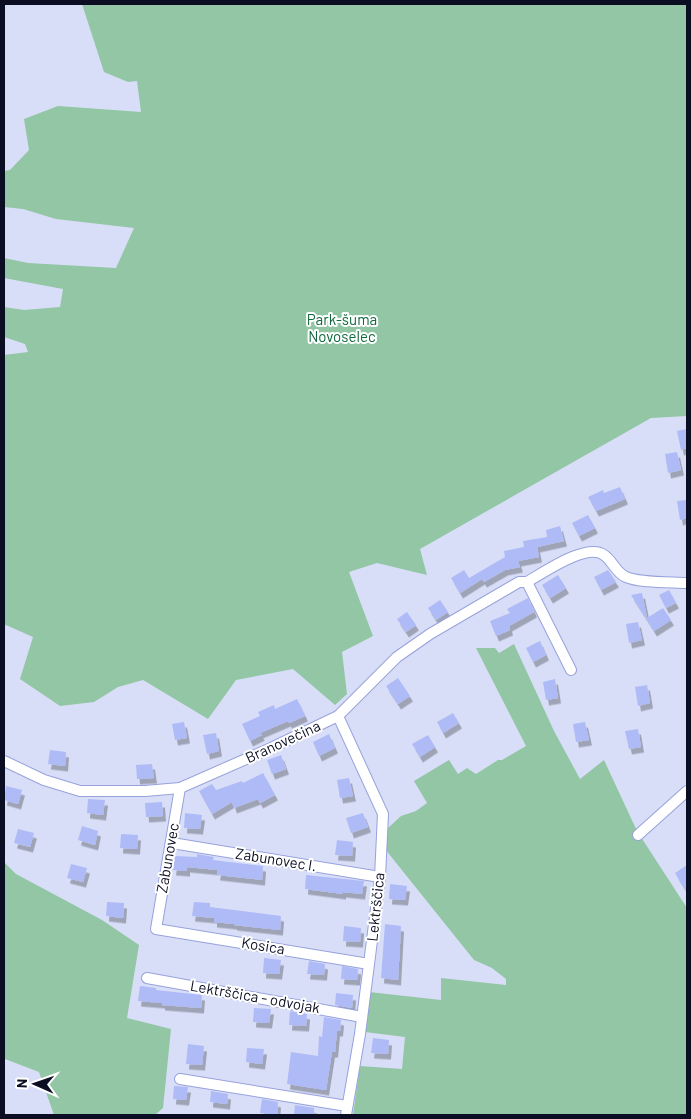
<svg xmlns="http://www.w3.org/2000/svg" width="691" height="1119" viewBox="0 0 691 1119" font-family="Barlow,sans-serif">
<defs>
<filter id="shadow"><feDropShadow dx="3" dy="5.5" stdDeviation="0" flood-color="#0004"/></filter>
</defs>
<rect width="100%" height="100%" fill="#d8def7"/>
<g fill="#92c6a4">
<path d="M82,4H687V416L651,418L420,549L427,575L377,563L349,572L373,636L342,652L347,694L335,705L293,669L236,680L208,719L143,680L118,687L94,702L60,706L20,679L33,637L6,625L4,626V355L28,352L25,344L4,337V307L24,310L60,307L63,289L4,278V258L28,263L116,268L134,228L56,219L23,209L4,207V171L10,170L29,150L24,119L58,106L141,112L137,81L128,82L104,72Z"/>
<path d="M514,644L554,731L580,779L604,760L637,831L687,908V1115H353L360,1066L402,1069L405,1037L365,1032L369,992L441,1000V978L506,985V979L492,968L474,960L385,849L387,829L401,816L416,811L427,803L414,781L449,760L458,774L467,768L476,774L498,760H502L526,746L476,648H495L499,653Z"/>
<path d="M4,862L16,874L102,920L139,945L127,1018L171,1029L163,1108L155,1115H54L39,1072L5,1059Z"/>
</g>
<g fill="#afbbf7" filter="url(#shadow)">
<path d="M687,429V448L681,450L677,431Z"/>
<path d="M677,452L681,470L668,473L665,454Z"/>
<path d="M620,487L625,499L596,511L588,497L603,490L604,493Z"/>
<path d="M687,500V518L680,520L677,501Z"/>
<path d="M588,515L595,528L579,536L572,523Z"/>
<path d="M560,526L564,541L537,547L539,557L518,561L520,567L505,570L484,582L482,579L460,593L451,578L464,570L469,578L505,557L504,551L524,547L523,541L547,537L546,530Z"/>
<path d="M608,570L616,582L601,590L594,577Z"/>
<path d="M558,575L566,588L550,598L542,585Z"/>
<path d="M669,590L676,603L666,608L659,595Z"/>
<path d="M642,593L647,618L663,608L671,620L654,631L631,595Z"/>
<path d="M528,598L534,612L509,626L510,630L496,636L490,621L510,613L507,609Z"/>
<path d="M440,600L448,612L436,620L428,608Z"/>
<path d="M407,612L416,625L406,632L397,619Z"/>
<path d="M638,622L642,640L629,643L626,624Z"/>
<path d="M540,641L546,655L533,662L526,648Z"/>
<path d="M398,678L410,696L398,704L386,686Z"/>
<path d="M555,679L558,698L546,700L543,682Z"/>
<path d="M647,685L650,703L638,706L635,687Z"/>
<path d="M297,699L305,716L289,723L288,721L260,733L262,735L250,741L242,724L260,716L258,712L274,705L275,709Z"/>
<path d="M453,713L459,723L443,733L437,722Z"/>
<path d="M184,722L187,738L175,740L172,724Z"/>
<path d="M585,722L589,740L576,742L573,724Z"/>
<path d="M638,729L641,747L629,749L625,731Z"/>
<path d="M216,733L219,751L207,754L203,735Z"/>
<path d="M329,734L335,748L319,756L313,742Z"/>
<path d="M428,735L435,747L420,757L412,744Z"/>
<path d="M50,750L66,752L65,766L48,764Z"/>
<path d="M281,755L286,769L272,774L267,760Z"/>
<path d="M152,764L154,778L137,779L136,765Z"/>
<path d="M263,773L275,795L260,803L258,799L234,808L232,802L212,814L199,791L212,784L216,790L242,781L243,783Z"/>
<path d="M349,778L353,796L340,798L337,780Z"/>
<path d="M6,786L22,790L18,804L4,800Z"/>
<path d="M88,799L105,800L103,815L87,813Z"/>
<path d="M162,802L163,816L146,817L145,803Z"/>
<path d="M185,813L202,815L200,829L184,828Z"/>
<path d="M363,813L368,827L351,833L346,818Z"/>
<path d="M82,826L98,831L95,845L78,840Z"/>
<path d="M18,829L34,833L30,847L14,843Z"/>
<path d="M121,834L138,835L137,849L120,848Z"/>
<path d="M337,840L353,842L352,856L335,855Z"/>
<path d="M197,854L214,857L213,860L263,866L262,880L217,875L218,870L187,867V871L173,870L175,856L197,857Z"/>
<path d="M71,864L87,868L83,882L67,878Z"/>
<path d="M687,865V893L675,873Z"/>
<path d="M306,875L364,881L362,894L343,892V894L305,889Z"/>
<path d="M390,884L407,886L405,900L389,899Z"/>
<path d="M107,902L124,903L123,918L106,916Z"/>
<path d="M194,902L210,903V907L281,916L280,930L234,925V924L214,922V918L192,916Z"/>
<path d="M385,924L401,926L398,980L381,978Z"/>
<path d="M344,926L361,928L360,942L343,941Z"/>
<path d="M264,958L281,960L279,974L263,973Z"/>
<path d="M309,961L325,964L324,975L307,974Z"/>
<path d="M342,966L358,969L357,980L341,979Z"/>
<path d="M140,986L156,988V990L202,995L201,1008L162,1005V1003L138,1001Z"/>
<path d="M336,993L353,995L352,1008L335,1005Z"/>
<path d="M254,1008L271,1009L269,1023L253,1022Z"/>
<path d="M290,1011L307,1014L306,1026L289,1025Z"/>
<path d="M324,1017L341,1020L340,1031H337L335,1052H332L326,1090L287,1084L291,1052L318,1056L319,1036L322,1037Z"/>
<path d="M373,1038L389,1040L388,1054L371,1053Z"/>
<path d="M188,1044L204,1046L202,1065L186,1064Z"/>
<path d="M247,1048L264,1049L262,1064L246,1062Z"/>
<path d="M174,1086L188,1087L186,1100L173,1099Z"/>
<path d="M211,1091L228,1094L227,1104L210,1102Z"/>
<path d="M262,1099L278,1102L277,1115L260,1113Z"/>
<path d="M295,1105L314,1108V1115H294Z"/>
</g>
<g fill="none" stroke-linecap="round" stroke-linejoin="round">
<defs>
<g id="street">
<path d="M527,582L571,670"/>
<path d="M338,716L383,814L380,877L369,964L360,1034L346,1115"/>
<path d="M4,761L44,780L80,791H145L180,788L271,748L338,716L397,657L430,634L519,582H527C543,573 587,542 604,555C613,561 615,572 626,577C639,583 671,582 687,583"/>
<path d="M180,788L156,929L369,964"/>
<path d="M638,835L687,791"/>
<path d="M172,843L380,877"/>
<path d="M147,978L362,1017"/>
<path d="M180,1079L347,1106"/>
</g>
</defs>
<use href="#street" stroke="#97a2dc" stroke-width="12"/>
<use href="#street" stroke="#fff" stroke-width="10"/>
</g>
<g text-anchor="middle" stroke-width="4" stroke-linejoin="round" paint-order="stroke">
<g font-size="15" fill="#11693e" stroke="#fff">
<text x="342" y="325">Park-šuma<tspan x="342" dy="17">Novoselec</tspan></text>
</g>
<g font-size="15" fill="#0b0e22" stroke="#fff">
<text transform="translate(283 742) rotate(-25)" y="5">Branovečina</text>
<text transform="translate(168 858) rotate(-80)" y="5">Zabunovec</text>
<text transform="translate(276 860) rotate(9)" y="5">Zabunovec I.</text>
<text transform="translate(376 907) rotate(-84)" y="5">Lektrščica</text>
<text transform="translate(263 946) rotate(9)" y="5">Kosica</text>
<text transform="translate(255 997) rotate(10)" y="5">Lektrščica - odvojak</text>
</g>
</g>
<rect width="691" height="1119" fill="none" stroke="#0b0e22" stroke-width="10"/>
<g transform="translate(35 1084) rotate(272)" stroke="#ffffff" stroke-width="4" paint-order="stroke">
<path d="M0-4L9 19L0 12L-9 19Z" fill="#0b0e22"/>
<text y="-8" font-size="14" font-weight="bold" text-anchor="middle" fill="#0b0e22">N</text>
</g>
</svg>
